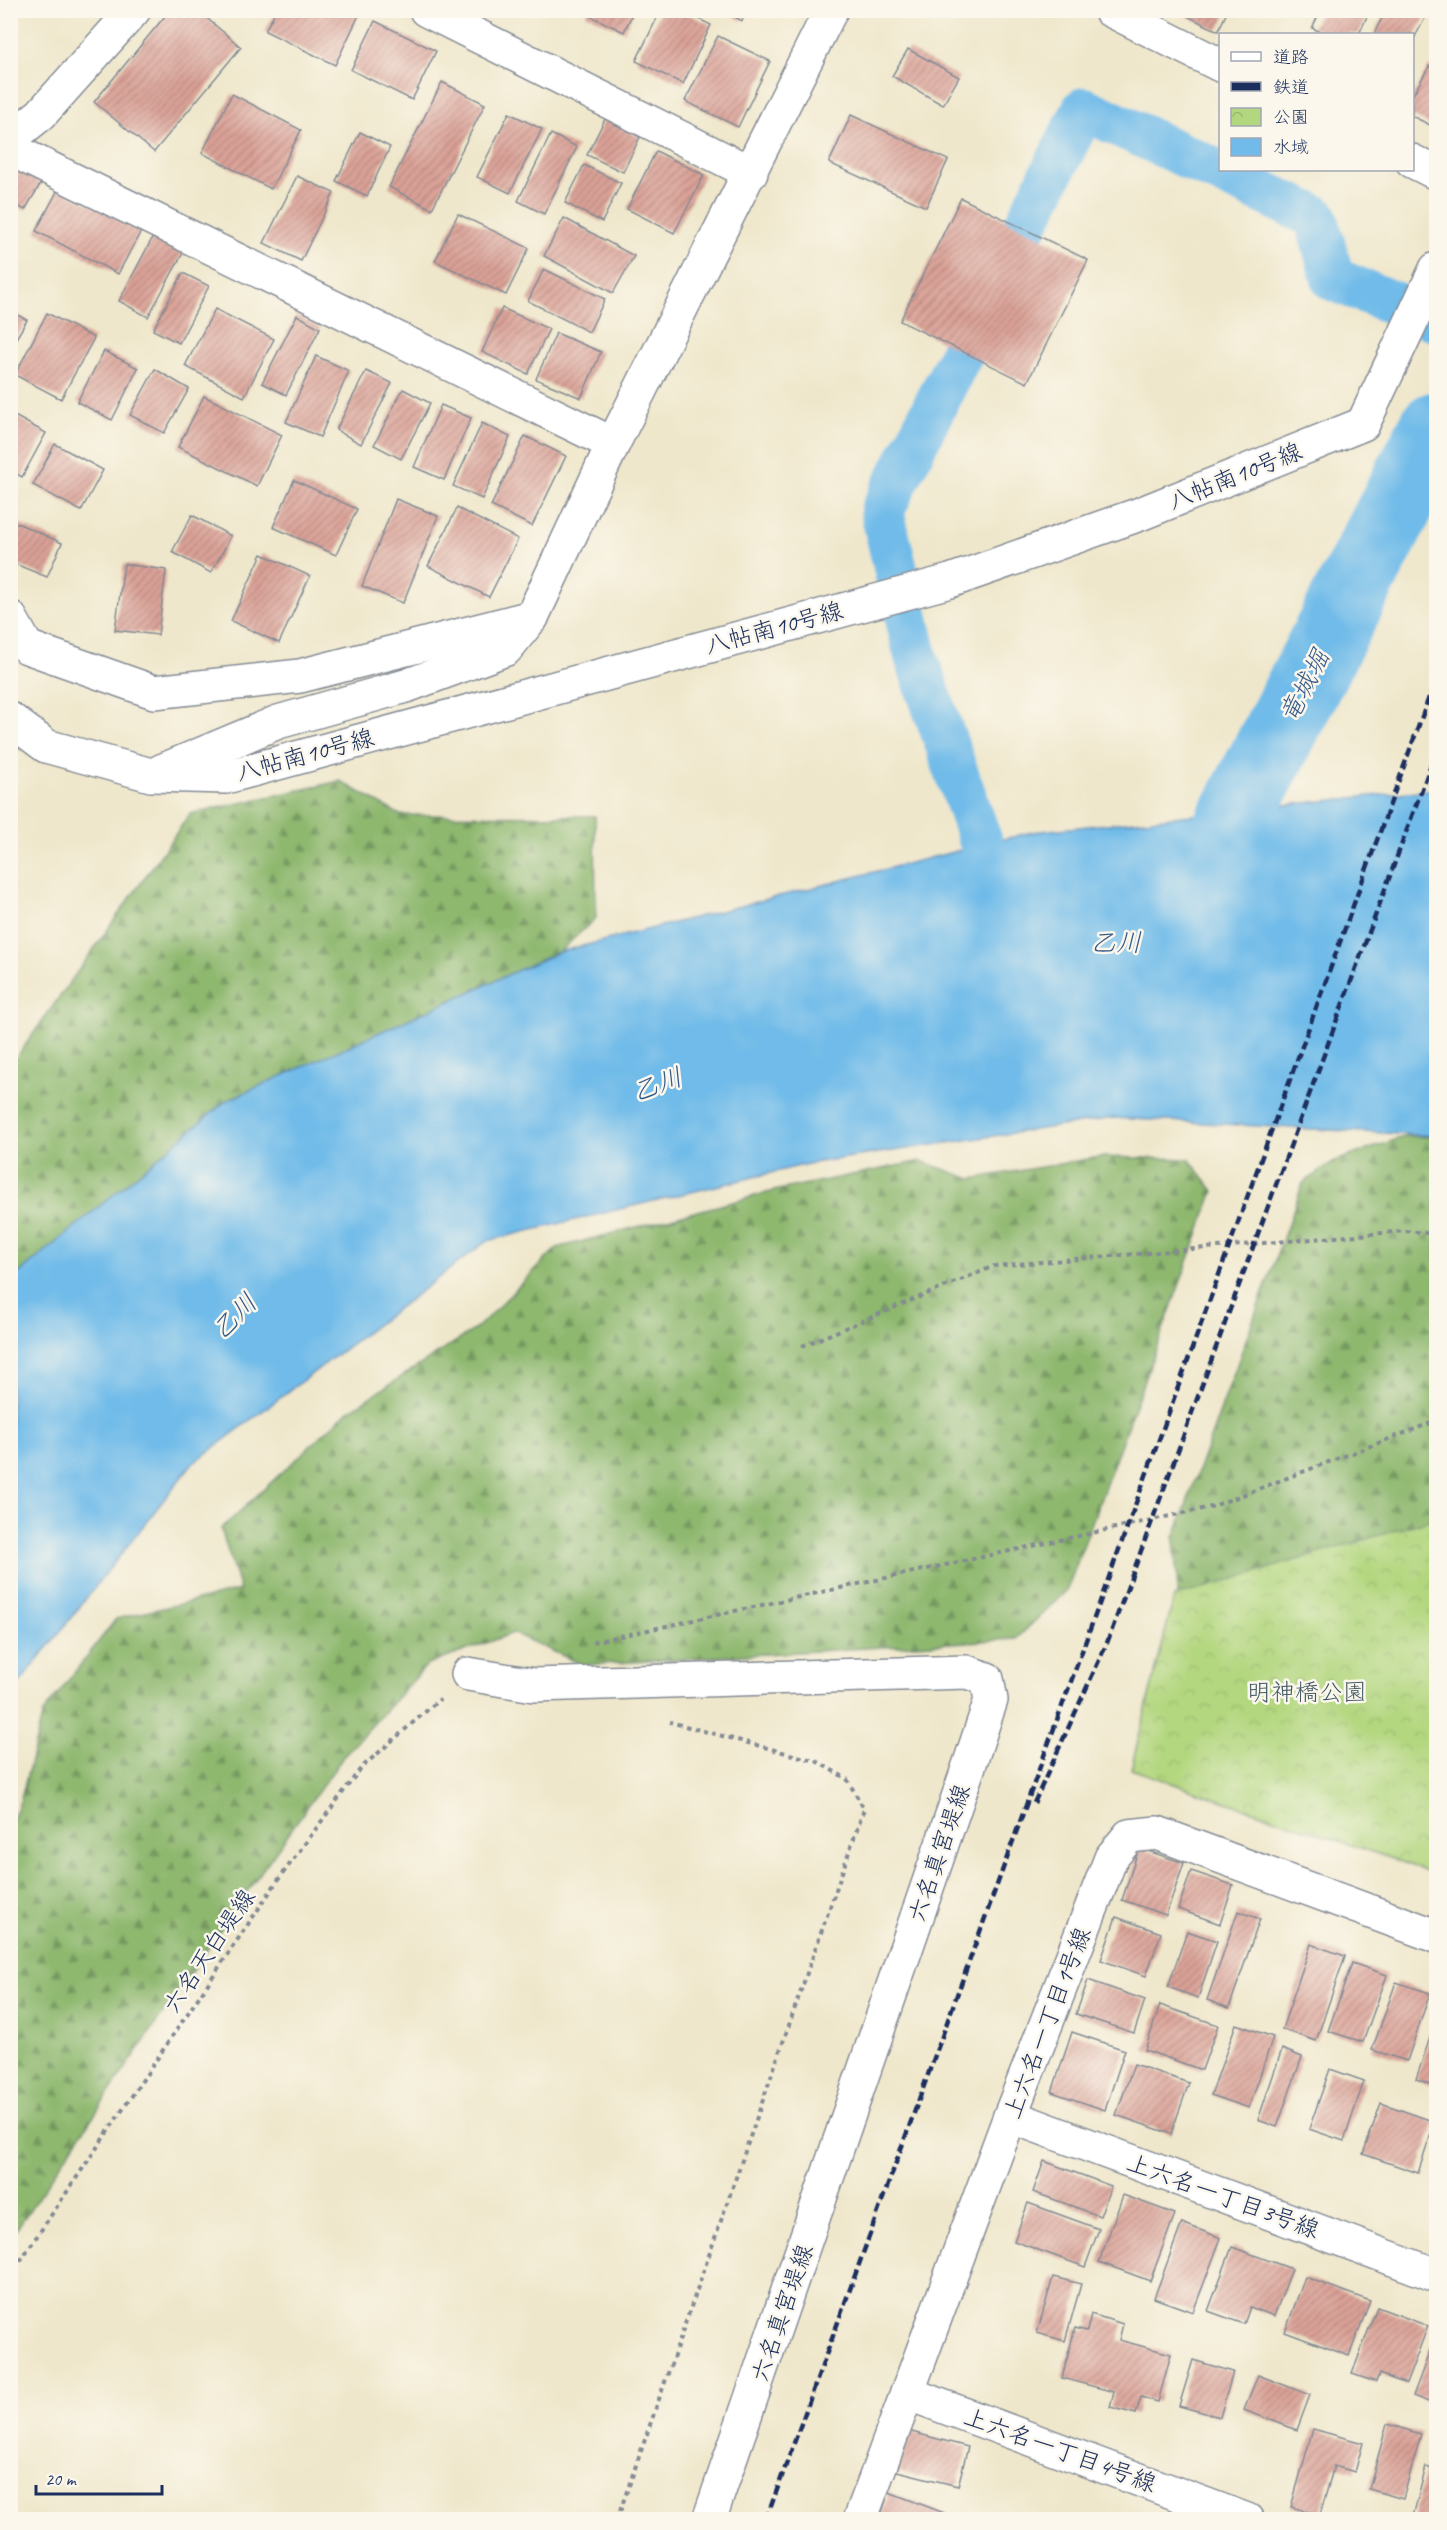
<svg xmlns="http://www.w3.org/2000/svg" width="1447" height="2530" viewBox="0 0 1447 2530" font-family="Caveat,'Klee One',sans-serif">
<defs>
<pattern id="forest-firs" width="22" height="20" patternUnits="userSpaceOnUse" patternTransform="scale(1.5)"><rect width="22" height="20" fill="#8eb86e"/><path d="M5 1l3.5 6h-7zM16 11l3.5 6h-7z" fill="#73965e"/></pattern>
<pattern id="park-crowns" width="20" height="18" patternUnits="userSpaceOnUse" patternTransform="scale(1.5)"><rect width="20" height="18" fill="#b3d77f"/><path d="M2 6a3 3 0 1 1 6 0M12 15a3 3 0 1 1 6 0" fill="none" stroke="#99b970"/></pattern>
<pattern id="building-hatch" width="6" height="6" patternUnits="userSpaceOnUse" patternTransform="scale(1.5)"><rect width="6" height="6" fill="#dba297"/><path d="M-1 1l2-2M0 6l6-6M5 7l2-2" fill="none" stroke="#b1847e"/></pattern>
</defs>
<rect width="100%" height="100%" fill="#fbf7ec"/>
<filter id="ink" filterUnits="userSpaceOnUse"><feTurbulence type="fractalNoise" baseFrequency=".0167" numOctaves="2"/><feDisplacementMap in="SourceGraphic" scale="12" xChannelSelector="R" yChannelSelector="G"/><feConvolveMatrix kernelMatrix="1 2 1 2 8 2 1 2 1" color-interpolation-filters="sRGB"/></filter>
<filter id="wash" filterUnits="userSpaceOnUse"><feTurbulence type="fractalNoise" baseFrequency=".008" numOctaves="4" result="noise"/><feDisplacementMap in="SourceGraphic" scale="24" xChannelSelector="R" yChannelSelector="G"/><feGaussianBlur stdDeviation="1.35" result="paint"/><feColorMatrix in="noise" values="0 0 0 0 0 0 0 0 0 0 0 0 0 0 0 0 0 1.4 0 .05"/><feComposite in="paint" operator="in"/></filter>
<g filter="url(#wash)">
<rect width="100%" height="100%" fill="#efe7cb"/>
<g fill="url(#forest-firs)" stroke="#547466" stroke-width="1.5">
<path d="M340,781L400,815L595,816L596,918L559,952L226,1101L11,1280V1065L190,814Z"/>
<path d="M1406,1136L1436,1137V1611L1179,1605L1174,1538L1303,1183L1333,1162Z"/>
<path d="M1100,1157L1189,1159L1214,1191L1067,1590L1016,1639L583,1665L513,1633L427,1665L343,1757L228,1918L11,2237V1824L21,1799L43,1713L116,1619L240,1590L221,1529L347,1412L477,1328L557,1248L778,1190L921,1161L971,1179Z"/>
</g>
<path fill="url(#park-crowns)" stroke="#67836e" stroke-width="1.5" d="M1436,1518V1874L1131,1769L1174,1597Z"/>
<path fill="#70bbe9" stroke="#4675a4" stroke-width="1.5" d="M1436,789V1136L1114,1118L812,1163L487,1241L191,1465L11,1694V1280L226,1101L559,952L1032,832Z"/>
<g fill="none" stroke-linecap="round" stroke-linejoin="round">
<path stroke="#70bbe9" stroke-width="44" d="M1002,902L916,657L882,511L1084,109L1316,217L1333,279L1436,320"/>
<path stroke="#70bbe9" stroke-width="75" d="M1192,902L1436,429"/>
</g>
<g id="blocks">
<g fill="url(#building-hatch)">
<path d="M170,10H197L241,47L154,152L94,102Z"/>
<path d="M276,10H360L361,11L335,65L265,31Z"/>
<path d="M588,10H634L624,32L586,14Z"/>
<path d="M661,10H681L711,25L683,84L636,61Z"/>
<path d="M723,10H747L742,21Z"/>
<path d="M1180,10H1228L1218,31L1179,12Z"/>
<path d="M1321,10H1370L1359,34H1326L1312,28Z"/>
<path d="M1386,10H1423L1428,13L1412,42V34H1374Z"/>
<path d="M375,21L436,51L412,100L351,70Z"/>
<path d="M718,36L770,61L738,127L685,101Z"/>
<path d="M908,49L959,77L943,105L892,76Z"/>
<path d="M1429,66L1436,70V128L1412,116V97Z"/>
<path d="M442,82L485,104L432,209L389,187Z"/>
<path d="M232,94L301,130L271,189L202,153Z"/>
<path d="M509,113L542,129L510,193L477,177Z"/>
<path d="M851,115L948,160L926,207L829,163Z"/>
<path d="M605,119L640,137L623,172L587,155Z"/>
<path d="M360,132L390,147L367,196L336,181Z"/>
<path d="M551,134L577,147L544,214L518,201Z"/>
<path d="M656,151L704,175L674,233L627,209Z"/>
<path d="M10,165L41,183L25,210L10,202Z"/>
<path d="M584,165L621,183L602,222L565,203Z"/>
<path d="M297,176L334,193L301,261L264,243Z"/>
<path d="M59,188L141,231L118,274L36,231Z"/>
<path d="M961,198L1088,260L1027,383L900,321Z"/>
<path d="M458,214L529,248L506,295L435,261Z"/>
<path d="M564,218L634,256L613,293L544,256Z"/>
<path d="M154,235L184,251L148,317L119,301Z"/>
<path d="M544,269L605,299L589,332L528,301Z"/>
<path d="M183,273L209,286L179,343L153,330Z"/>
<path d="M502,308L549,329L528,374L482,352Z"/>
<path d="M215,309L274,339L244,397L185,366Z"/>
<path d="M10,311L27,320L10,349Z"/>
<path d="M47,313L94,338L61,399L15,375Z"/>
<path d="M297,315L320,328L286,395L262,383Z"/>
<path d="M556,333L601,352L581,398L536,379Z"/>
<path d="M104,351L138,368L112,420L77,402Z"/>
<path d="M316,356L349,371L320,437L286,422Z"/>
<path d="M155,369L189,389L164,433L130,415Z"/>
<path d="M366,371L392,383L361,444L336,430Z"/>
<path d="M403,389L430,403L401,459L374,445Z"/>
<path d="M204,396L282,435L257,486L178,447Z"/>
<path d="M441,405L471,418L444,480L414,467Z"/>
<path d="M11,414L46,433L22,477L10,470Z"/>
<path d="M482,423L510,437L482,499L453,486Z"/>
<path d="M525,436L566,456L532,526L491,506Z"/>
<path d="M55,444L103,470L81,511L33,485Z"/>
<path d="M294,480L357,509L336,555L273,527Z"/>
<path d="M396,499L438,516L403,603L362,586Z"/>
<path d="M457,508L518,539L489,597L428,566Z"/>
<path d="M192,515L231,536L211,573L172,552Z"/>
<path d="M15,522L62,543L47,577L10,562V532Z"/>
<path d="M262,554L310,576L279,643L231,621Z"/>
<path d="M124,564L166,570L158,635L115,630Z"/>
<path d="M1139,1848L1184,1863L1166,1915L1122,1900Z"/>
<path d="M1191,1871L1233,1885L1220,1924L1178,1909Z"/>
<path d="M1238,1911L1260,1919L1229,2008L1207,2000Z"/>
<path d="M1116,1917L1161,1933L1146,1976L1101,1960Z"/>
<path d="M1187,1931L1217,1941L1198,1998L1168,1987Z"/>
<path d="M1311,1944L1345,1956L1316,2041L1282,2029Z"/>
<path d="M1352,1963L1387,1975L1363,2042L1328,2031Z"/>
<path d="M1088,1980L1145,2000L1134,2033L1076,2014Z"/>
<path d="M1396,1982L1430,1993L1407,2061L1372,2050Z"/>
<path d="M1160,2005L1218,2025L1202,2070L1145,2050Z"/>
<path d="M1436,2020V2086L1416,2079Z"/>
<path d="M1236,2024L1273,2037L1249,2108L1211,2095Z"/>
<path d="M1072,2032L1125,2050L1105,2110L1052,2092Z"/>
<path d="M1282,2049L1302,2057L1277,2127L1258,2120Z"/>
<path d="M1134,2064L1189,2083L1171,2134L1116,2115Z"/>
<path d="M1330,2069L1364,2081L1344,2141L1309,2129Z"/>
<path d="M1381,2103L1435,2122L1418,2173L1363,2154Z"/>
<path d="M1044,2161L1111,2186L1100,2216L1033,2192Z"/>
<path d="M1123,2195L1175,2214L1150,2281L1099,2262Z"/>
<path d="M1028,2203L1099,2229L1085,2267L1014,2241Z"/>
<path d="M1182,2223L1221,2238L1193,2312L1154,2298Z"/>
<path d="M1232,2247L1292,2269L1274,2316L1250,2307L1244,2324L1208,2311Z"/>
<path d="M1053,2277L1081,2284L1065,2341L1037,2333Z"/>
<path d="M1305,2277L1370,2301L1349,2356L1285,2332Z"/>
<path d="M1377,2307L1428,2326L1406,2384L1379,2374L1376,2382L1352,2374Z"/>
<path d="M1091,2314L1123,2324L1119,2340L1171,2354L1158,2402L1141,2397L1136,2414L1110,2407L1114,2392L1062,2378L1075,2328L1087,2331Z"/>
<path d="M1436,2334V2405L1413,2396Z"/>
<path d="M1193,2360L1233,2372L1220,2417L1179,2406Z"/>
<path d="M1258,2375L1310,2395L1297,2430L1244,2410Z"/>
<path d="M1387,2424L1421,2434L1403,2499L1369,2489Z"/>
<path d="M1313,2429L1363,2443L1355,2472L1334,2466L1320,2515L1291,2507Z"/>
<path d="M908,2431L968,2447L958,2486L897,2471Z"/>
<path d="M1426,2467L1436,2470V2520H1412Z"/>
<path d="M889,2492L960,2519V2520H879Z"/>
</g>
</g>
</g>
<g filter="url(#ink)">
<use href="#blocks" fill-opacity="0" stroke="#858b94" stroke-width="1.5"/>
<g fill="none" stroke-linecap="round" stroke-linejoin="round">
<defs>
<g id="minor">
<path d="M426,10L751,173"/>
<path d="M1110,10L1220,65"/>
<path d="M10,139L41,114L134,10"/>
<path d="M10,149L613,444"/>
<path d="M1412,161L1436,173"/>
<path d="M10,617L27,647L154,692L300,676L532,617"/>
<path d="M10,719L46,746L151,775L226,777L950,581L1140,514L1363,424L1436,269"/>
<path d="M161,771L278,722L406,686L506,649L532,617"/>
<path d="M468,1674L534,1685L967,1672L987,1679L991,1700L971,1760L709,2520"/>
<path d="M1010,2116L1436,2275"/>
<path d="M907,2393L1247,2520"/>
<path d="M860,2520L1010,2116L1111,1858L1129,1836L1157,1833L1436,1936"/>
</g>
<path id="tertiary" d="M532,617L613,444L831,10"/>
</defs>
<use href="#minor" stroke="#858b94" stroke-width="36"/>
<use href="#tertiary" stroke="#858b94" stroke-width="36"/>
<g stroke="#858b94" stroke-width="4" stroke-dasharray="4.5 4.5" stroke-linecap="butt">
<path d="M802,1346L994,1266L1406,1231L1436,1234"/>
<path d="M593,1642L1211,1507L1436,1421"/>
<path d="M10,2276L278,1880L361,1768L440,1699"/>
<path d="M617,2520L864,1809L847,1779L816,1761L670,1722"/>
</g>
<use href="#minor" stroke="#fff" stroke-width="33"/>
<use href="#tertiary" stroke="#fff" stroke-width="33"/>
<g stroke="#1b2f5e" stroke-width="4.5" stroke-dasharray="9 4.5" stroke-linecap="butt">
<path d="M1034,1803L1107,1643L1436,751"/>
<path d="M766,2520L1436,678"/>
</g>
</g>
</g>
<g text-anchor="middle" stroke-width="5" stroke-linejoin="round" paint-order="stroke">
<g font-size="24" fill="#1b2f5e" stroke="#fbf7ec">
<text transform="translate(1235 476) rotate(-22)" y="8">八帖南10号線</text>
<text transform="translate(774 628) rotate(-15)" y="8">八帖南10号線</text>
<text transform="translate(305 755) rotate(-15)" y="8">八帖南10号線</text>
<text transform="translate(939 1853) rotate(-71)" y="8">六名真宮堤線</text>
<text transform="translate(209 1951) rotate(-56)" y="8">六名天白堤線</text>
<text transform="translate(1047 2023) rotate(-69)" y="8">上六名一丁目1号線</text>
<text transform="translate(1223 2196) rotate(20)" y="8">上六名一丁目3号線</text>
<text transform="translate(782 2313) rotate(-71)" y="8">六名真宮堤線</text>
<text transform="translate(1060 2450) rotate(20)" y="8">上六名一丁目4号線</text>
</g>
<g font-size="24" fill="#415966" stroke="#fbf7ec">
<text x="1307" y="1700">明神橋公園</text>
</g>
<g font-size="26" font-style="italic" fill="#355988" stroke="#fbf7ec">
<text transform="translate(1304 686) rotate(-63)" y="9">竜城堀</text>
<text x="1116" y="951">乙川</text>
<text transform="translate(657 1084) rotate(-20)" y="9">乙川</text>
<text transform="translate(234 1316) rotate(-45)" y="9">乙川</text>
</g>
</g>
<rect width="1447" height="2530" fill="none" stroke="#fbf7ec" stroke-width="36"/>
<rect x="1219" y="33" width="195" height="138" fill="#fbf7ec" stroke="#a1a7b3" stroke-width="1.5"/>
<rect x="1231" y="52" width="30" height="9" fill="#ffffff" stroke="#a1a7b3" stroke-width="1.5"/>
<text x="1273" y="63" font-size="18" fill="#1b2f5e">道路</text>
<rect x="1231" y="82" width="30" height="9" fill="#1b2f5e" stroke="#a1a7b3" stroke-width="1.5"/>
<text x="1273" y="93" font-size="18" fill="#1b2f5e">鉄道</text>
<rect x="1231" y="108" width="30" height="18" fill="url(#park-crowns)" stroke="#a1a7b3" stroke-width="1.5"/>
<text x="1273" y="123" font-size="18" fill="#1b2f5e">公園</text>
<rect x="1231" y="138" width="30" height="18" fill="#70bbe9" stroke="#a1a7b3" stroke-width="1.5"/>
<text x="1273" y="153" font-size="18" fill="#1b2f5e">水域</text>
<path d="M36 2485v9h126v-9" fill="none" stroke="#1b2f5e" stroke-width="3"/>
<text x="45" y="2485" font-size="18" fill="#1b2f5e" stroke="#fbf7ec" stroke-width="4.5" paint-order="stroke">20 m</text>
</svg>
